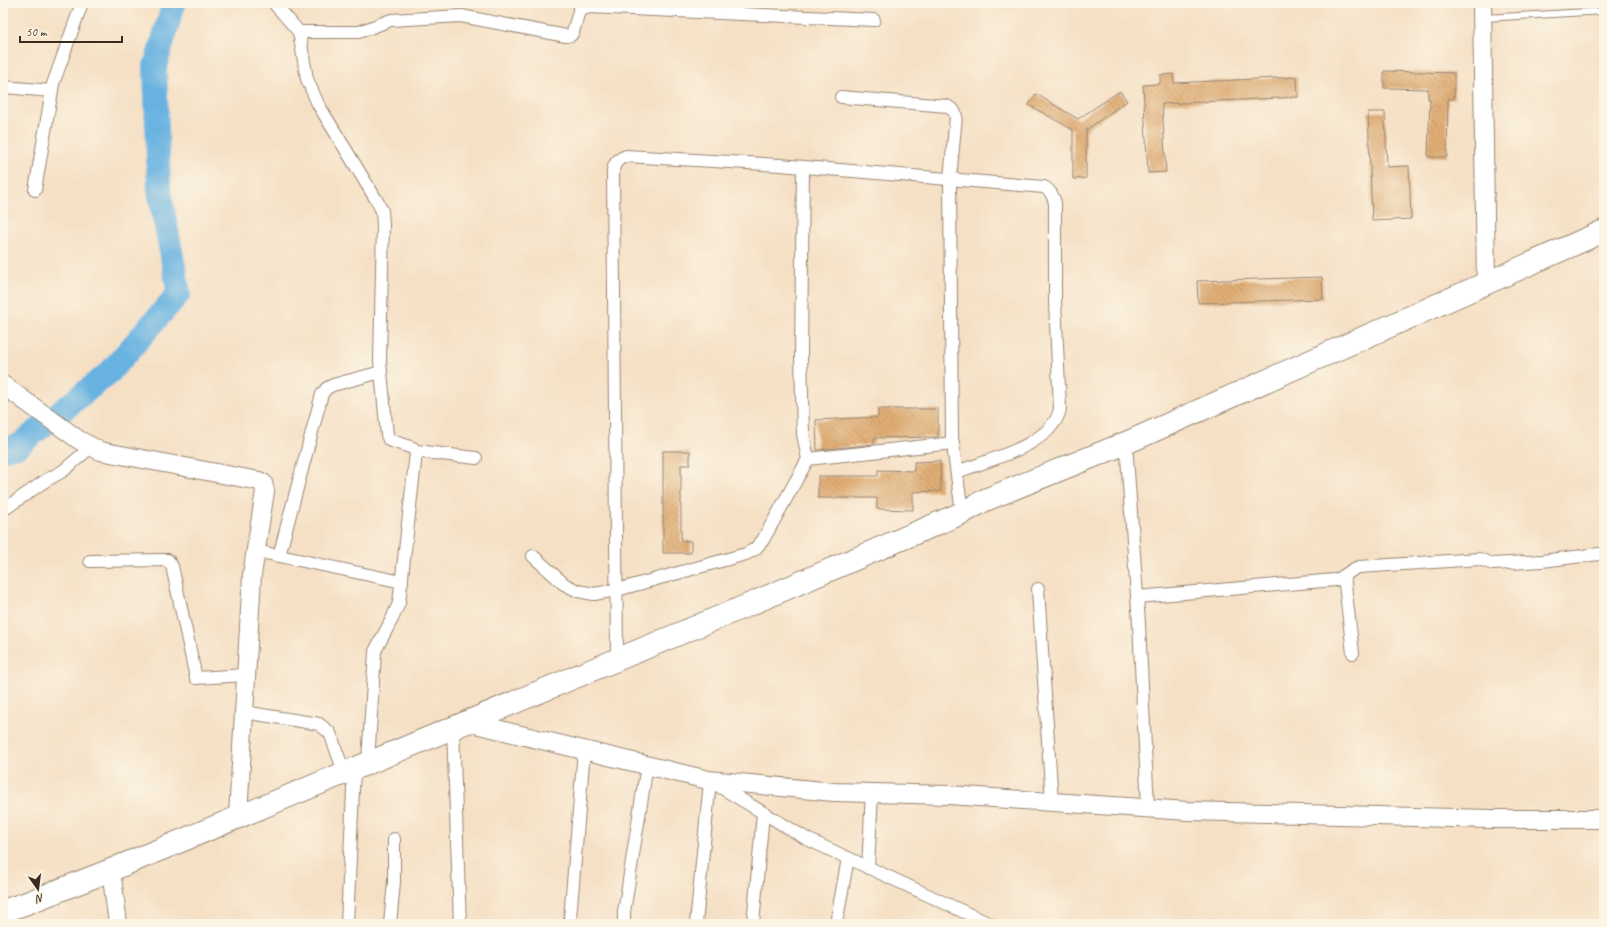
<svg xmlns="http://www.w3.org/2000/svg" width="1607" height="927" viewBox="0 0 1607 927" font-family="Caveat,sans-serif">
<defs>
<pattern id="building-back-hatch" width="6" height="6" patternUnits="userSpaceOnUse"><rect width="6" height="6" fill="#e1ae74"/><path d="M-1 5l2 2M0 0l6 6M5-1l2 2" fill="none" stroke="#b88e5f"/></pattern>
</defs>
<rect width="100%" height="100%" fill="#fcf5e5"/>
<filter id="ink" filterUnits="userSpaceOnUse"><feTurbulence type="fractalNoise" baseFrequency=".025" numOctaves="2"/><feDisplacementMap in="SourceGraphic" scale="8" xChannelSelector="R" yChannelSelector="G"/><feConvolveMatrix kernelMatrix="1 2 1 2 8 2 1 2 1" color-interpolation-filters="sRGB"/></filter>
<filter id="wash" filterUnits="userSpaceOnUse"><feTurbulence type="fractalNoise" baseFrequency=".012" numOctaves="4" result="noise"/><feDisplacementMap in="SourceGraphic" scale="16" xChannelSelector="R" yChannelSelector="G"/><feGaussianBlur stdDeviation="0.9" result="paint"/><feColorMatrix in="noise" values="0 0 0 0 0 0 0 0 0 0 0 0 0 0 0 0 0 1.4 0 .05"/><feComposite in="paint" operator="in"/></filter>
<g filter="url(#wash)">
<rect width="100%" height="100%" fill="#f5e0c5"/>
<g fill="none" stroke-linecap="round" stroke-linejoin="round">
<path stroke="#68b2e1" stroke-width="24" d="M3,449L18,446L110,372L179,293L159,190L155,67L174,3"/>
</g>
<g id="blocks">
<g fill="url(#building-back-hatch)">
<path d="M1384,71L1454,73V99H1448L1447,157H1428L1430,99H1428V89L1384,88Z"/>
<path d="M1173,74L1174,83L1297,77L1298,97L1162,104L1166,172L1148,173L1143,85L1160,84V75Z"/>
<path d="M1120,91L1127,101L1086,130V178L1073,179V130L1029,105L1036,94L1078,119Z"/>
<path d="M1368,112H1385L1387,167L1409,166L1411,219L1372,221Z"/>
<path d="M1322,277L1323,299L1198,303L1197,281Z"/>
<path d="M878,409H938V437L874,438V444L817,450L816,420L878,417Z"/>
<path d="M663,451H690V465H681V541H691V553H663Z"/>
<path d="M940,461L941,491L913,492V510L877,509V498H818V476H878V470L914,471V462Z"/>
</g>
</g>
</g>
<g filter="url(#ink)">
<use href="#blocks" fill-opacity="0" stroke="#988572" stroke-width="1"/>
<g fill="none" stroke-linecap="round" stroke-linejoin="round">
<defs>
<path id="lane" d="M1484,18L1604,11"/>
<g id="street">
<path d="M274,3L299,32L307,79L318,104L377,201L382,211L383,225L380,361L387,435L389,440L413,448L416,453L399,603L392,619L375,651L368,762"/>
<path d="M299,32H359L391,20L461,16L566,36L571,35L573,32L579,11L588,7L874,20"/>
<path d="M3,87L52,91"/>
<path d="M841,97L947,106L954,111L956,116L950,179L952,438L962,513"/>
<path d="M803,167L801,356L803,434L808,459L953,443"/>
<path d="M35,190L53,84L82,3"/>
<path d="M1126,443L1139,624L1148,808"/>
<path d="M416,451L476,458"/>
<path d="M3,510L45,481L63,471L91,447"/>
<path d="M256,551L402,582"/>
<path d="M279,556L322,394L327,388L333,385L381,372"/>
<path d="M533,556L564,584L578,591L594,594L617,590L746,554L755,549L763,540L808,459"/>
<path d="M90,561L168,560L172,566L196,678L246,675"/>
<path d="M1344,576L1353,653"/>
<path d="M1038,589L1052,802"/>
<path d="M1137,597L1335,580C1344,578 1349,570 1359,567L1479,559L1493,564L1542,561L1599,554"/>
<path d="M617,659L613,170C615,162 618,159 626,156L780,165L1044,187C1051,191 1053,196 1055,203V302L1060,409C1053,445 988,460 957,472"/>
<path d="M244,712L319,724L330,733L344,772"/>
<path d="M453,728L460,924"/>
<path d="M712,782L807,839L990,924"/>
<path d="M868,868L872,793"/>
<path d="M347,924L354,768"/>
<path d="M390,924L394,882V839"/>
<path d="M571,924L570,919L584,750"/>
<path d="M624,924V912L647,765"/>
<path d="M696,924L710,781"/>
<path d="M753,924L763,813"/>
<path d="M836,924L848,858"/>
</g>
<g id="secondary">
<path d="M1482,3L1486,285"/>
<path d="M3,385L79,440L100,451L259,481L263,483L265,491L252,575L238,816"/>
<path d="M467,722L708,780L834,792L949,795L1188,811L1490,819H1604"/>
<path d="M111,870L118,924"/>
</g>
<path id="highway" d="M3,911L27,903L111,870L746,606L962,513L985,500L1126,443L1604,231"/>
</defs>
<use href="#lane" stroke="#988572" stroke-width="8"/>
<use href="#street" stroke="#988572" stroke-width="14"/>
<use href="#secondary" stroke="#988572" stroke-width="20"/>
<use href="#highway" stroke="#988572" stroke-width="24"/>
<use href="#lane" stroke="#fff" stroke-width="6"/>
<use href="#street" stroke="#fff" stroke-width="12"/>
<use href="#secondary" stroke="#fff" stroke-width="18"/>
<use href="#highway" stroke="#fff" stroke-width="22"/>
</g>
</g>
<rect width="1607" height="927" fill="none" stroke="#fcf5e5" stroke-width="16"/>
<g transform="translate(38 889) rotate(166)" stroke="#fcf5e5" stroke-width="3" paint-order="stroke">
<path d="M0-3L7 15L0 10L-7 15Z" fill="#3b2a1e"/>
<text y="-6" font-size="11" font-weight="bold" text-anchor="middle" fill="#3b2a1e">N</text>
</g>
<path d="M20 36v6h102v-6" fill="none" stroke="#3b2a1e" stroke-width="2"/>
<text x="26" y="36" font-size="12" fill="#3b2a1e" stroke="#fcf5e5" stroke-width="3" paint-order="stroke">50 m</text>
</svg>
